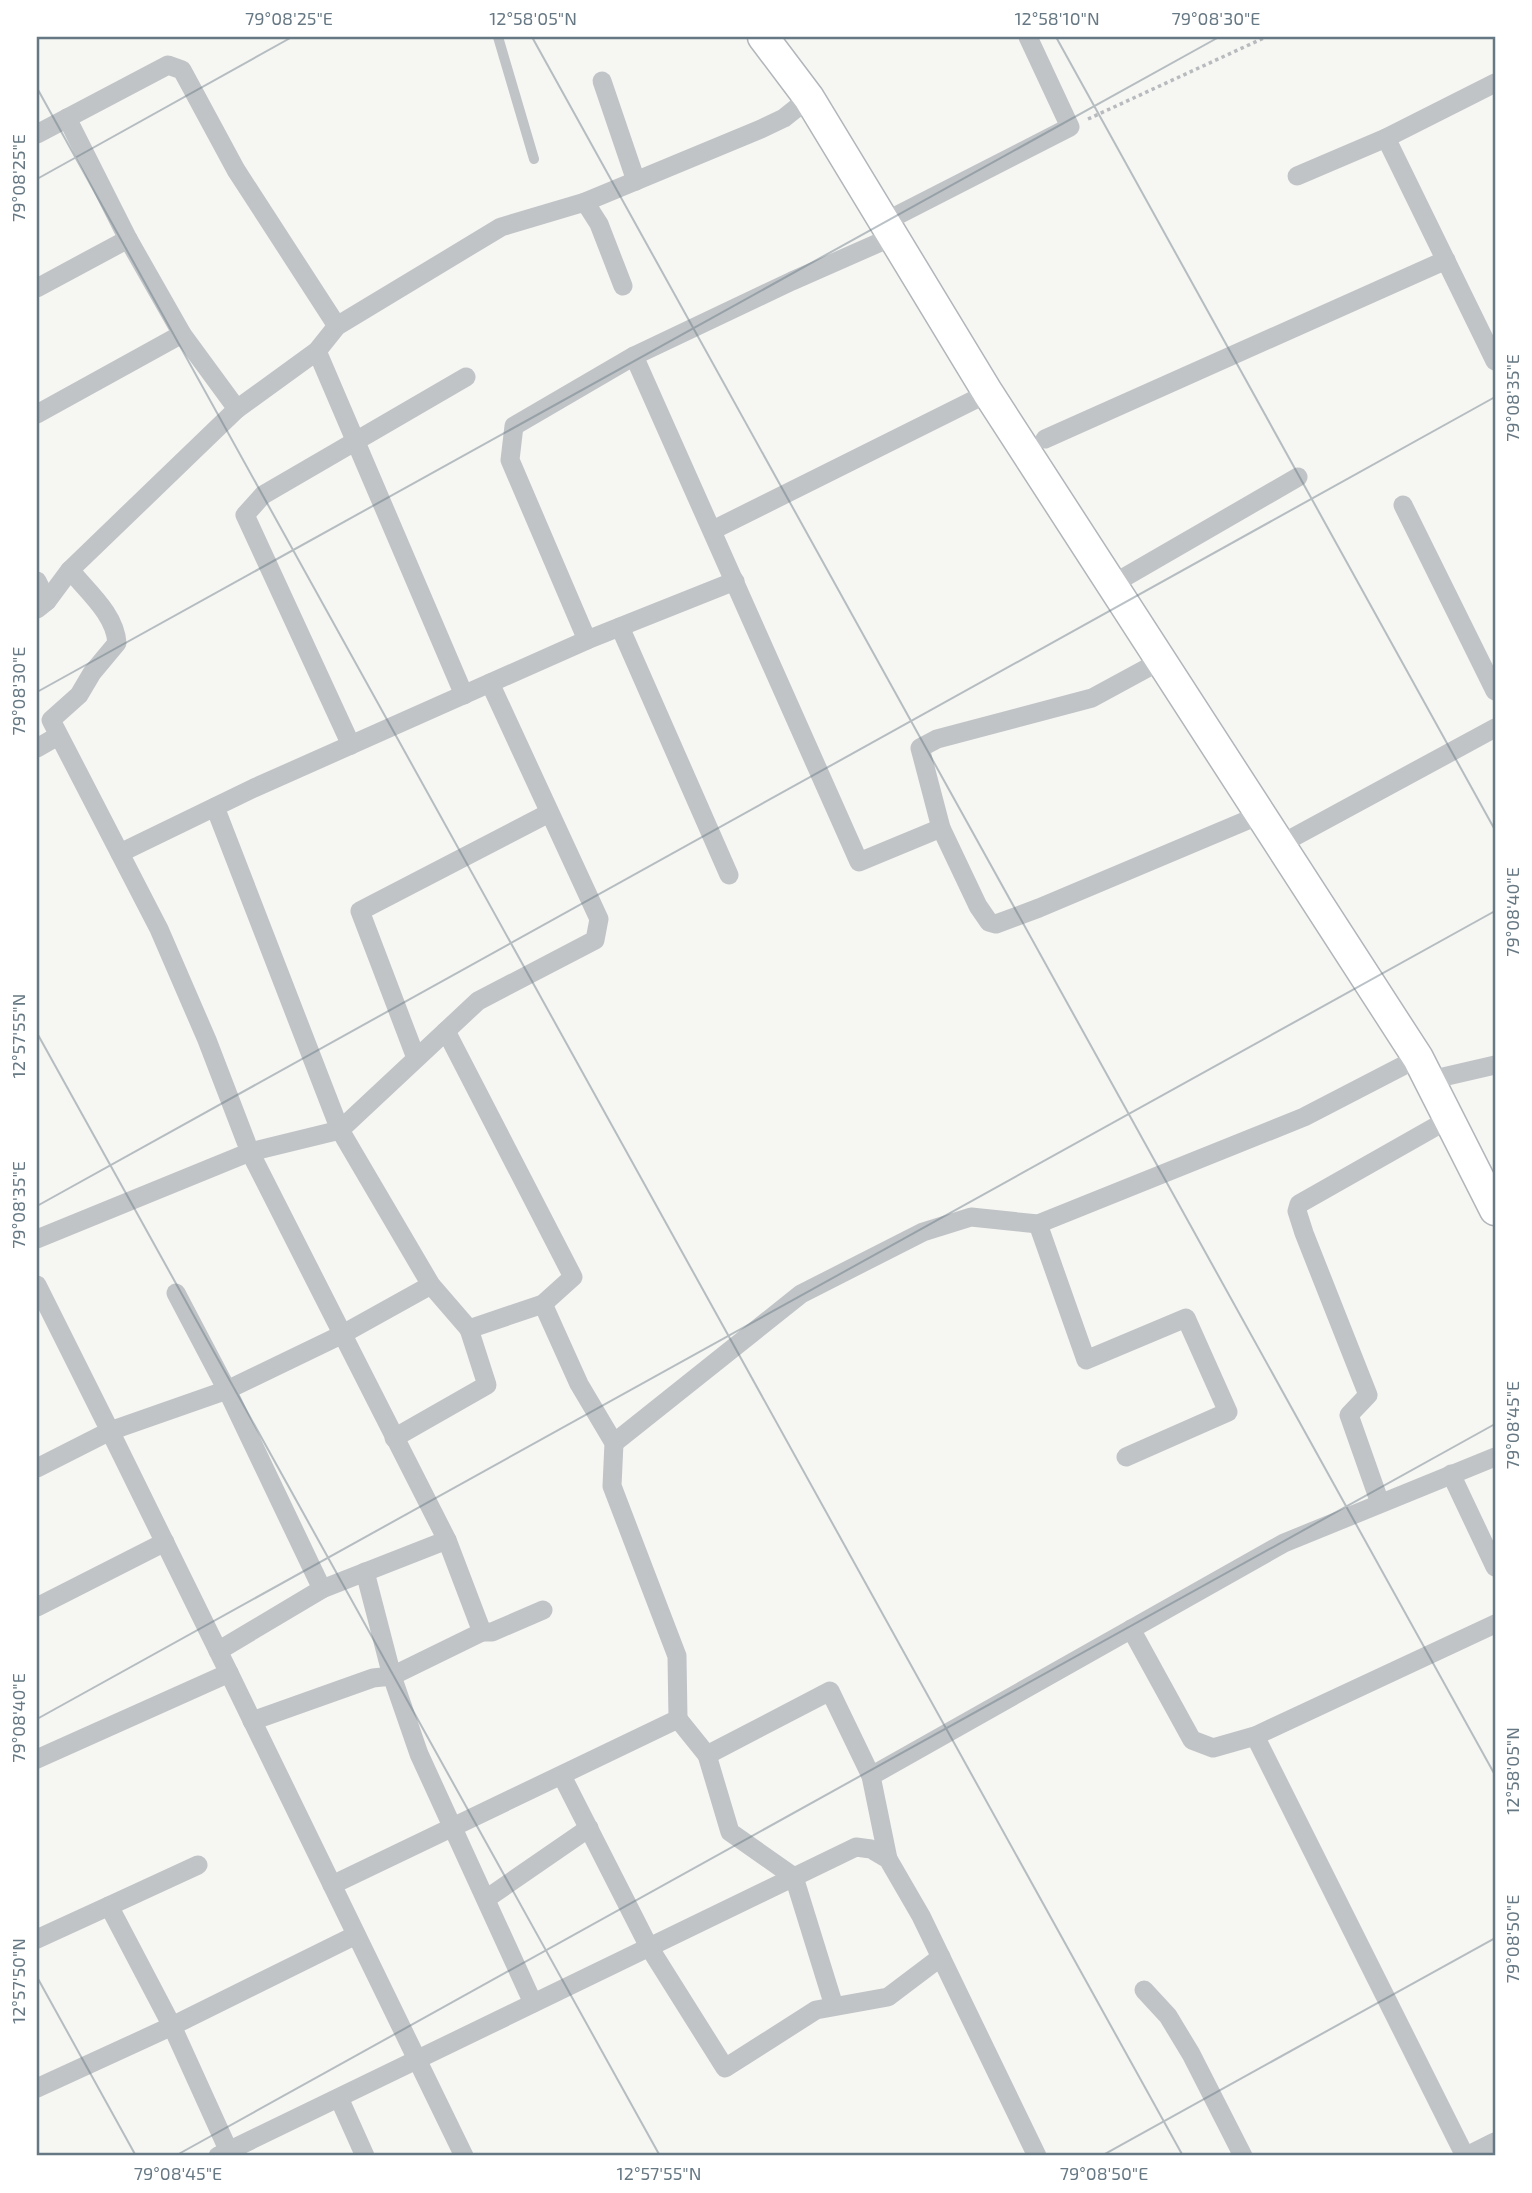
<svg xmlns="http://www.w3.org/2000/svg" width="1532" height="2193" viewBox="0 0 1532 2193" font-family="'Exo 2',sans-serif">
<rect width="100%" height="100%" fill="#f6f6f3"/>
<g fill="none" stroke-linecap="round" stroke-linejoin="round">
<defs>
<path id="primary" d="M763,37L809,98L988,393L1418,1058L1495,1210"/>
</defs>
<use href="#primary" stroke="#b1b6ba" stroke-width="33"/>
<path stroke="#b8bbbd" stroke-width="3.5" stroke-dasharray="3.5 3.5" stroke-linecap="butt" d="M1088,119L1266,37"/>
<path stroke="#c0c4c7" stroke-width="10" d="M498,37L534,159"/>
<g stroke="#c0c4c7" stroke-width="19">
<path d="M602,81L636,181"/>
<path d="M67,118L128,239L182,334L237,409"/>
<path d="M37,134L168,65L182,70L236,170L337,326"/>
<path d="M1386,138L1495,361"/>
<path d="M1297,176L1386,138L1495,83"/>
<path d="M585,202L761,129L784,118L809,98"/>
<path d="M896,216L1070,127L1028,37"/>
<path d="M37,288L128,239"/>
<path d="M317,351L464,695"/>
<path d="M634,356L859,862L941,828"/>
<path d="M37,414L182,334"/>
<path d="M1045,439L1446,260"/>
<path d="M1403,505L1495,691"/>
<path d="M713,530L988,393"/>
<path d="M1125,577L1298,477"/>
<path d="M37,581L47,601"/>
<path d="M37,609L47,601L70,570L237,409L317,351L337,326L501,227L585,202L599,224L623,286"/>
<path d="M620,627L729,875"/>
<path d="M587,640L510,460L514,426L634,356L792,281L892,237"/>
<path d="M1162,660L1092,698L937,739L920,748L941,828L978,906L989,922L996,924L1039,908L1262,814"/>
<path d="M351,745L245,515L263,495L466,377"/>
<path d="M37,748L58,736"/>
<path d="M215,807L340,1130L431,1285L469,1329L543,1304L573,1277L446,1031"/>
<path d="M1281,844L1495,728"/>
<path d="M120,853L254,788L587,640L735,581"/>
<path d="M416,1058L360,911L549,813"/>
<path d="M1430,1080L1495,1065"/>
<path d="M1038,1224L1086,1360L1186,1318L1228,1412L1126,1457"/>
<path d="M37,1239L250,1152L207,1040L159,929L51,720L79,695L92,673L117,643C115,614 88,592 70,570"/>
<path d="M37,1285L110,1431L37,1468"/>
<path d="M176,1293L227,1390L322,1589L218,1651"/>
<path d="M394,1438L487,1385L469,1329"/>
<path d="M614,1443L801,1294L923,1232L971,1217L1038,1224L1304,1117L1418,1058"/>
<path d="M1451,1474L1495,1567"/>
<path d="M1380,1503L1349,1415L1368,1395L1304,1233L1297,1211L1299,1204L1449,1119"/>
<path d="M365,1572L392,1676L419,1754L533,2003"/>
<path d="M322,1589L447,1540"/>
<path d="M37,1607L165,1542"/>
<path d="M1131,1629L1192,1740L1213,1748L1255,1736L1495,1624"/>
<path d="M482,1632L447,1540L250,1152L340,1130L478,1001L595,940L599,919L490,683"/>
<path d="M229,1673L464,2156"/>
<path d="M678,1719L707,1755L730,1832L794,1877L834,2006"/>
<path d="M252,1721L373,1678L392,1676L482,1632H492L543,1610"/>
<path d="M1255,1736L1465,2156"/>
<path d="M707,1755L830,1691L871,1776"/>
<path d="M37,1759L229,1673L110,1431L227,1390L341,1335L431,1285"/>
<path d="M562,1776L649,1947L725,2068L816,2010L888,1997L941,1957"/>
<path d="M888,1859L871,1776L1284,1543L1495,1457"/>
<path d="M198,1865L109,1906L172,2026L356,1935"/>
<path d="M332,1885L678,1719L677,1656L612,1486L614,1443L579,1384L543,1304"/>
<path d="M486,1899L589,1828"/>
<path d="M37,1939L109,1906"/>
<path d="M1144,1990L1168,2016L1191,2054L1243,2156"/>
<path d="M37,2088L172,2026L231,2156"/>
<path d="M339,2098L365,2156"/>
<path d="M218,2156L856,1847L871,1849L888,1859L921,1916L1037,2156"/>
</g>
<path stroke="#c0c4c7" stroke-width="23" d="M1471,2156L1495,2144"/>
<use href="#primary" stroke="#fff" stroke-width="30"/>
</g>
<path fill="none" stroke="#667883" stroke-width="2" stroke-opacity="0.45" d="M532,37L1495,1775M1056,37L1495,830M37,88L1183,2156M37,179L292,37M37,692L1219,37M37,1033L660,2156M37,1206L1495,397M37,1719L1495,911M37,1977L136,2156M175,2156L1495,1424M1101,2156L1495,1938"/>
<rect width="1532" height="2193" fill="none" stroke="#ffffff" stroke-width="77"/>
<rect x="38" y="38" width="1456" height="2116" fill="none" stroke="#667883" stroke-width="2.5"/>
<g font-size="18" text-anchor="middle" fill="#667883">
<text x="289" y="25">79°08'25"E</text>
<text x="533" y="25">12°58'05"N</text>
<text x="1057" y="25">12°58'10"N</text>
<text x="1216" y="25">79°08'30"E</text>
<text transform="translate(19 178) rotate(-90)" y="6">79°08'25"E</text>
<text transform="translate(1513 398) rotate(-90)" y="6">79°08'35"E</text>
<text transform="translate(19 691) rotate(-90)" y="6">79°08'30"E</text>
<text transform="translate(1513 912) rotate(-90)" y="6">79°08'40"E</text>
<text transform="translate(19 1036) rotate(-90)" y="6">12°57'55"N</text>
<text transform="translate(19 1205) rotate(-90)" y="6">79°08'35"E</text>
<text transform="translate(1513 1425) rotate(-90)" y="6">79°08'45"E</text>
<text transform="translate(19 1718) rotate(-90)" y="6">79°08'40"E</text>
<text transform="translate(1513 1771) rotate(-90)" y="6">12°58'05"N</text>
<text transform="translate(1513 1939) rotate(-90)" y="6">79°08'50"E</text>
<text transform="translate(19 1981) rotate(-90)" y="6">12°57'50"N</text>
<text x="178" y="2180">79°08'45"E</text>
<text x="659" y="2180">12°57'55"N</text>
<text x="1104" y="2180">79°08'50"E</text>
</g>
</svg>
